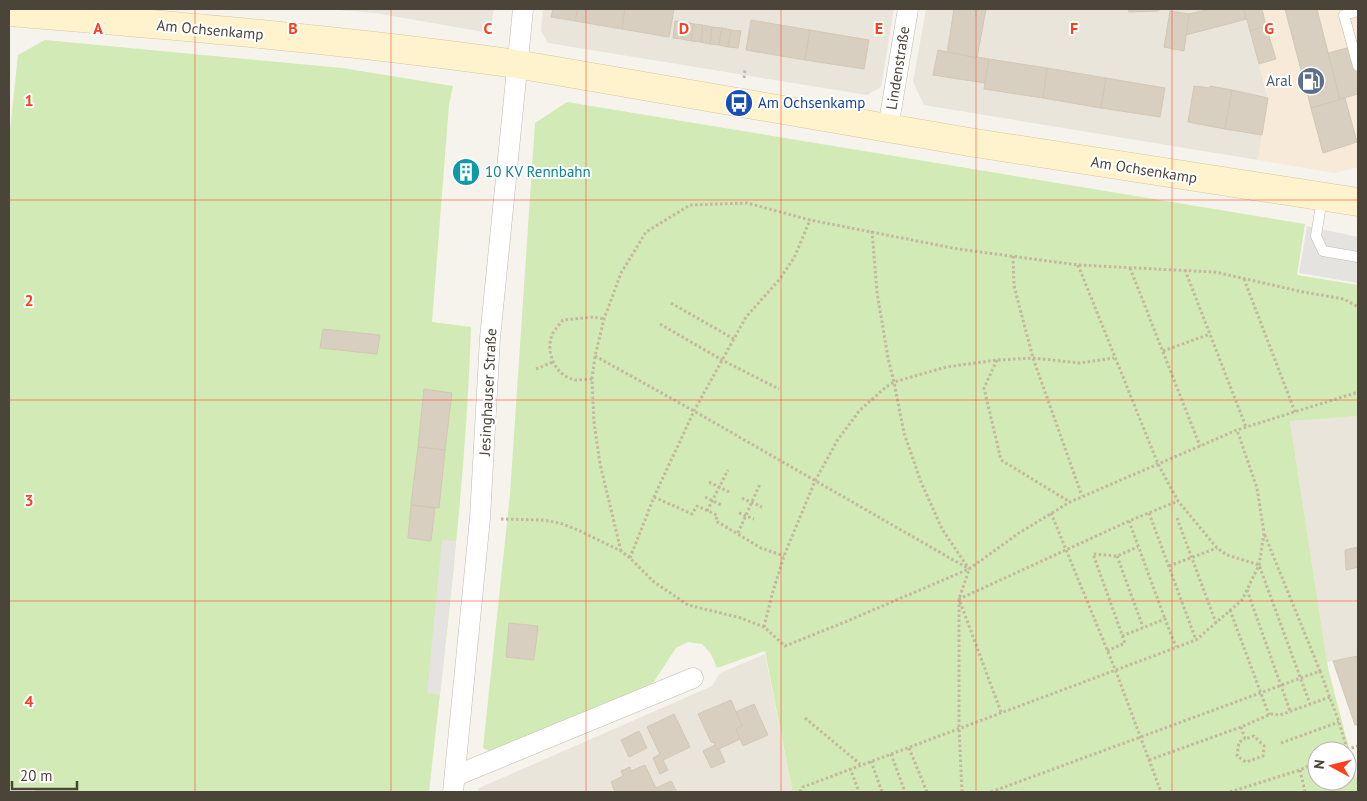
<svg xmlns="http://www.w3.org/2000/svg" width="1367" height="801" viewBox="0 0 1367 801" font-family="'PT Sans',sans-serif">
<rect width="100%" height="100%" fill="#f6f3ec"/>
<g fill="#eae5da">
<path d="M324,9H494L491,27L484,32L375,13Z"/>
<path d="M543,9H894L881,87L867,95L548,43L541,31Z"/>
<path d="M926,9H1244L1268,98L1258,160L924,105L913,82Z"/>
<path d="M1358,416V656L1327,662L1290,420Z"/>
<path d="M765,654L792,791L789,792H478L479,788L712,686L720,673Z"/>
</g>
<path fill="#f7ead8" d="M1244,9H1358V167L1335,173L1258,160L1268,98Z"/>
<g fill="#d2eab5" fill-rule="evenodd">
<path d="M45,40L342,68L453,86L449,105L432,322L471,327C466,482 446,637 429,792H35V789L9,787V140L18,55Z"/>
<path d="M567,102L1305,224L1297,275L1358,285V416L1290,421L1328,668L1358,783V792H789L792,790L765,651L717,668L711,654L702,644L688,642L676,648L653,683L495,750L489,751L483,748L510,494L535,123ZM1317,751H1347V781H1317Z"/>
</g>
<g fill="#e5e3e0">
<path d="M1307,226L1358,237V283L1299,273Z"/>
<path d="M442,540L456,541L440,695L427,693Z"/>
</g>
<g fill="#d8cfc1" stroke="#d3c7b4">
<path d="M553,9H578L575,21L551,17Z"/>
<path d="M578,9H625L622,29L575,21Z"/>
<path d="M625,9H674L669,37L622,29Z"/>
<path d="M954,9H986L977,58L947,53Z"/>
<path d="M1128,9H1159V11L1129,12Z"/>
<path d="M1210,9H1244L1247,19L1186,35L1189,14Z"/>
<path d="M1244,9H1262L1266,26L1250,31Z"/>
<path d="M1285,9H1317L1340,100L1311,108Z"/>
<path d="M1170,11L1189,14L1184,51L1164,47Z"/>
<path d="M751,20L810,30L805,60L746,50Z"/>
<path d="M675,21L685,22L682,39L673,38Z"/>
<path d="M685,22L694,24L691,41L682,39Z"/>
<path d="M694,24L703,25L701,42L691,41Z"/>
<path d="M703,25L712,27L710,44L701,42Z"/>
<path d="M1266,26L1276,59L1259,64L1250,31Z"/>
<path d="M712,27L722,28L719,45L710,44Z"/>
<path d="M722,28L731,30L728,47L719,45Z"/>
<path d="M731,30L741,31L738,48L728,47Z"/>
<path d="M810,30L869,40L864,69L805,60Z"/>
<path d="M1358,45V94L1340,99L1328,53Z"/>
<path d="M938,50L977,58V57L989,59L985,83L933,75Z"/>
<path d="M989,59L1047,68L1043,98L984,89Z"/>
<path d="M1047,68L1106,78L1101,108L1043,98Z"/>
<path d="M1106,78L1165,88L1160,117L1101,108Z"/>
<path d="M1194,86L1210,88V86L1232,90L1225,129L1188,122Z"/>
<path d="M1232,90L1268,98L1262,135L1225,129Z"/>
<path d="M1345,98L1357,142L1323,153L1311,108Z"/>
<path d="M460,164L472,165L471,181L459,180Z"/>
<path d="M323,329L380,335L377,354L320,348Z"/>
<path d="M424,389L452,393L445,450L418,447Z"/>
<path d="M418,447L445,450L439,508L411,505Z"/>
<path d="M411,505L435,508L431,541L408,538Z"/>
<path d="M1358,547V567L1346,570L1345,550Z"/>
<path d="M509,623L538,626L534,660L506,657Z"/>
<path d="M1358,656V725H1355L1333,661Z"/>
<path d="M731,700L742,726L736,729L740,739L717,750L714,743L711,742L698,714Z"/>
<path d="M754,704L768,735L743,746L736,729L742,726L736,712Z"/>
<path d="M674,714L690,747L663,760L668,770L660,774L653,758L660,754L647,727Z"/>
<path d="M639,731L647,748L629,757L621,740Z"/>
<path d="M715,745L717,750L719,749L725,762L711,768L703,751Z"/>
<path d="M645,765L656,788L671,781L677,792H656L655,791L652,792H615L611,782L623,776L621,771L630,767L631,771Z"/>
</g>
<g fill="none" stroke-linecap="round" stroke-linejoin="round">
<defs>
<g id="lane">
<path d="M1358,11L1344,15L1358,66"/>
<path d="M1322,198L1316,236L1323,251L1358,257"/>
</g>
<g id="street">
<path d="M888,128L908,9"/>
<path d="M455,776L693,678"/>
<path d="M453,792L480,518L490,338L523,9"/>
</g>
<path id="secondary" d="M9,12C178,26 348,40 516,64L969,142L1358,202"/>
</defs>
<use href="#lane" stroke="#c2bbae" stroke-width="11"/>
<use href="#street" stroke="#c2bbae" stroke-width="21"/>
<use href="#secondary" stroke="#d6c79b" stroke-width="29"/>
<g stroke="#c4b79f" stroke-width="3" stroke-dasharray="2.5 2.5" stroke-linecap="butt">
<path d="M744,78L745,70"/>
<path d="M872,231L877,292L888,358L894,382L904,433L921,482L942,529L969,569"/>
<path d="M1013,256L1014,286L1033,358L1082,496"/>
<path d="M1078,265L1158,464L1178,501L1217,548L1227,555L1259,565L1310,704"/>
<path d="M1130,268L1200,446"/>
<path d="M1185,270L1246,427"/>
<path d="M1244,279L1295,412"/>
<path d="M671,303L734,339"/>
<path d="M660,324L722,360L779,389"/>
<path d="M1163,351L1210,334"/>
<path d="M595,356L694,411L969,569"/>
<path d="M997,360L984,388L1001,460L1070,502"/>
<path d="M536,369L553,362"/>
<path d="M592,379C587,379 581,380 576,380C555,377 544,350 553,333C556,328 560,324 563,320L593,317L604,319"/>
<path d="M709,482L729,492"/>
<path d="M654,497L692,514L697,506L717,515L716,521L761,548L784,556"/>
<path d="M705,497L721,505"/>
<path d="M742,498L762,507"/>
<path d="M707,511L728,470"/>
<path d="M739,513L754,519"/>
<path d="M1051,513L1115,669L1161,792"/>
<path d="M1149,513L1196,640"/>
<path d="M1177,518L1216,623"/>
<path d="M501,519L542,520L560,523L578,530L621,551L630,558L654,582L688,605L741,618L764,627L785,646L845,622L969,569L1019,533L1070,502L1237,430L1358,392"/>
<path d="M1129,521L1165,619"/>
<path d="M738,533L760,484"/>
<path d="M621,551L600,464L594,422L592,379L595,356L604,319L621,273L646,232L690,205L747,203L810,220L958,249L1078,265L1215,272L1303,292L1344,299L1358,307"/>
<path d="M1117,556L1143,627"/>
<path d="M630,558L654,497L694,411L746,317L779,280L794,258L810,220"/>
<path d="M1169,566L1217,548"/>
<path d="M1247,590L1290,711"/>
<path d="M1230,610L1269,715"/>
<path d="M764,627L773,591L784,556L815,481L837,441L859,411L886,387L894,382L946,367L997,360L1033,358L1080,363L1114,358"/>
<path d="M1122,636L1165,619L1176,647"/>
<path d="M1107,651L1125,643L1093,554L1117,556L1138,547"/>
<path d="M1320,671L1339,722L1347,749"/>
<path d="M1001,712L959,599L1129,521L1178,501"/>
<path d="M805,718L860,764"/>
<path d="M1241,727L1245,739L1254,736L1264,746L1263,756L1246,762L1237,756L1239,742L1245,739"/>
<path d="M1281,743L1339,722"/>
<path d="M909,748L927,792"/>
<path d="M1342,751L1358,746"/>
<path d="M891,754L905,792"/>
<path d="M1149,760L1241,727L1271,714L1280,715L1330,697"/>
<path d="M871,761L882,792"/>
<path d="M850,768L859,792"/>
<path d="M1300,770L1305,792"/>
<path d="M800,792L803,787L1196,640L1242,600L1259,565L1264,533L1257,488L1237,430"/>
<path d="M962,792L959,727V599L969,570"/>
<path d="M991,792L1320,671L1264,533"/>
<path d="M1230,792L1300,770L1317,762"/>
</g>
<use href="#lane" stroke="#fff" stroke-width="10"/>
<use href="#street" stroke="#fff" stroke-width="20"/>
<use href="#secondary" stroke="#fff3cd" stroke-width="28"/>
</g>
<path fill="none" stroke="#fc3f1d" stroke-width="1" stroke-opacity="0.55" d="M195,9V792M391,9V792M586,9V792M781,9V792M976,9V792M1172,9V792M9,200H1358M9,400H1358M9,601H1358"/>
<defs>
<symbol id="fuel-disc" viewBox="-11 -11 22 22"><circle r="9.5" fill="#5c6f8a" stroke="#fff"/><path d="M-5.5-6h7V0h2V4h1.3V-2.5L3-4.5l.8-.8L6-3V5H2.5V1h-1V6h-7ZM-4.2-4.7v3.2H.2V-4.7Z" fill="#fff"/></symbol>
<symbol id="bus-disc" viewBox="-11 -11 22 22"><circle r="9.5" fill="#1a4fb4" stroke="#fff"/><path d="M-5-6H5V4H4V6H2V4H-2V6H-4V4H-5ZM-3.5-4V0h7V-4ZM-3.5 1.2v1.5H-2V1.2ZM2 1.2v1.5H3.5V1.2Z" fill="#fff"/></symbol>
<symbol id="building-disc" viewBox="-11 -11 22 22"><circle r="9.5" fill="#0f9aa8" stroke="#fff"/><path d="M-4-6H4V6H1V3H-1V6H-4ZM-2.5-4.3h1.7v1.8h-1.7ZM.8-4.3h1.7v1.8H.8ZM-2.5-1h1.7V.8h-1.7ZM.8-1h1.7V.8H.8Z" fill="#fff"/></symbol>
</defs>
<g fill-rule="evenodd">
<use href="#fuel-disc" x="1295" y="65" width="32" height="32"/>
<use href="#bus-disc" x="723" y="87" width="32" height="32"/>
<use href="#building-disc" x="450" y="156" width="32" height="32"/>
</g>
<g text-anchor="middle" stroke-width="4" stroke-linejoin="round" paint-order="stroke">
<g font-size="15" fill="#4b4439" stroke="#fff">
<text transform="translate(210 30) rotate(5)" y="5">Am Ochsenkamp</text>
<text transform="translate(898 68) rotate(-81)" y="5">Lindenstraße</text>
<text transform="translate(1144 170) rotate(9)" y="5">Am Ochsenkamp</text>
<text transform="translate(488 392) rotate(-87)" y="5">Jesinghauser Straße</text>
</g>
<g font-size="15" fill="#4e5e75" stroke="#fff" text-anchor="end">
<text x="1292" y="86">Aral</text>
</g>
<g font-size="15" fill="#164399" stroke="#fff" text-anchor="start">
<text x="758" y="108">Am Ochsenkamp</text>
</g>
<g font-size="15" fill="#0d838f" stroke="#fff" text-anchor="start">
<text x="485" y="177">10 KV Rennbahn</text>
</g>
</g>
<g font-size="16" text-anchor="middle" font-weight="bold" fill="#fc3f1d" stroke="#fff" stroke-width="4" stroke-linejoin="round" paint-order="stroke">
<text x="98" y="34">A</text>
<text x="293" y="34">B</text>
<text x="488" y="34">C</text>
<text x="684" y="34">D</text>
<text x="879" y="34">E</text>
<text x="1074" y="34">F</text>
<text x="1269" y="34">G</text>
<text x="29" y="106">1</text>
<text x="29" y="306">2</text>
<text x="29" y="506">3</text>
<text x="29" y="707">4</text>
</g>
<rect width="1367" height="801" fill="none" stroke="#4b4439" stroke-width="20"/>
<g transform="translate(1332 766) rotate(277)"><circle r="24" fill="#ffffff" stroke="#b7b4b0"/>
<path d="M0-4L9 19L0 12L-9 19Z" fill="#fc3f1d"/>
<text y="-8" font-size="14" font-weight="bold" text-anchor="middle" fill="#4b4439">N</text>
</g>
<path d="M12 781v8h65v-8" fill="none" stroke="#4b4439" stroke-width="2.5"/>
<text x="20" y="781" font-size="15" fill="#4b4439" stroke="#ffffff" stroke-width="4" paint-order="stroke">20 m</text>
</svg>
